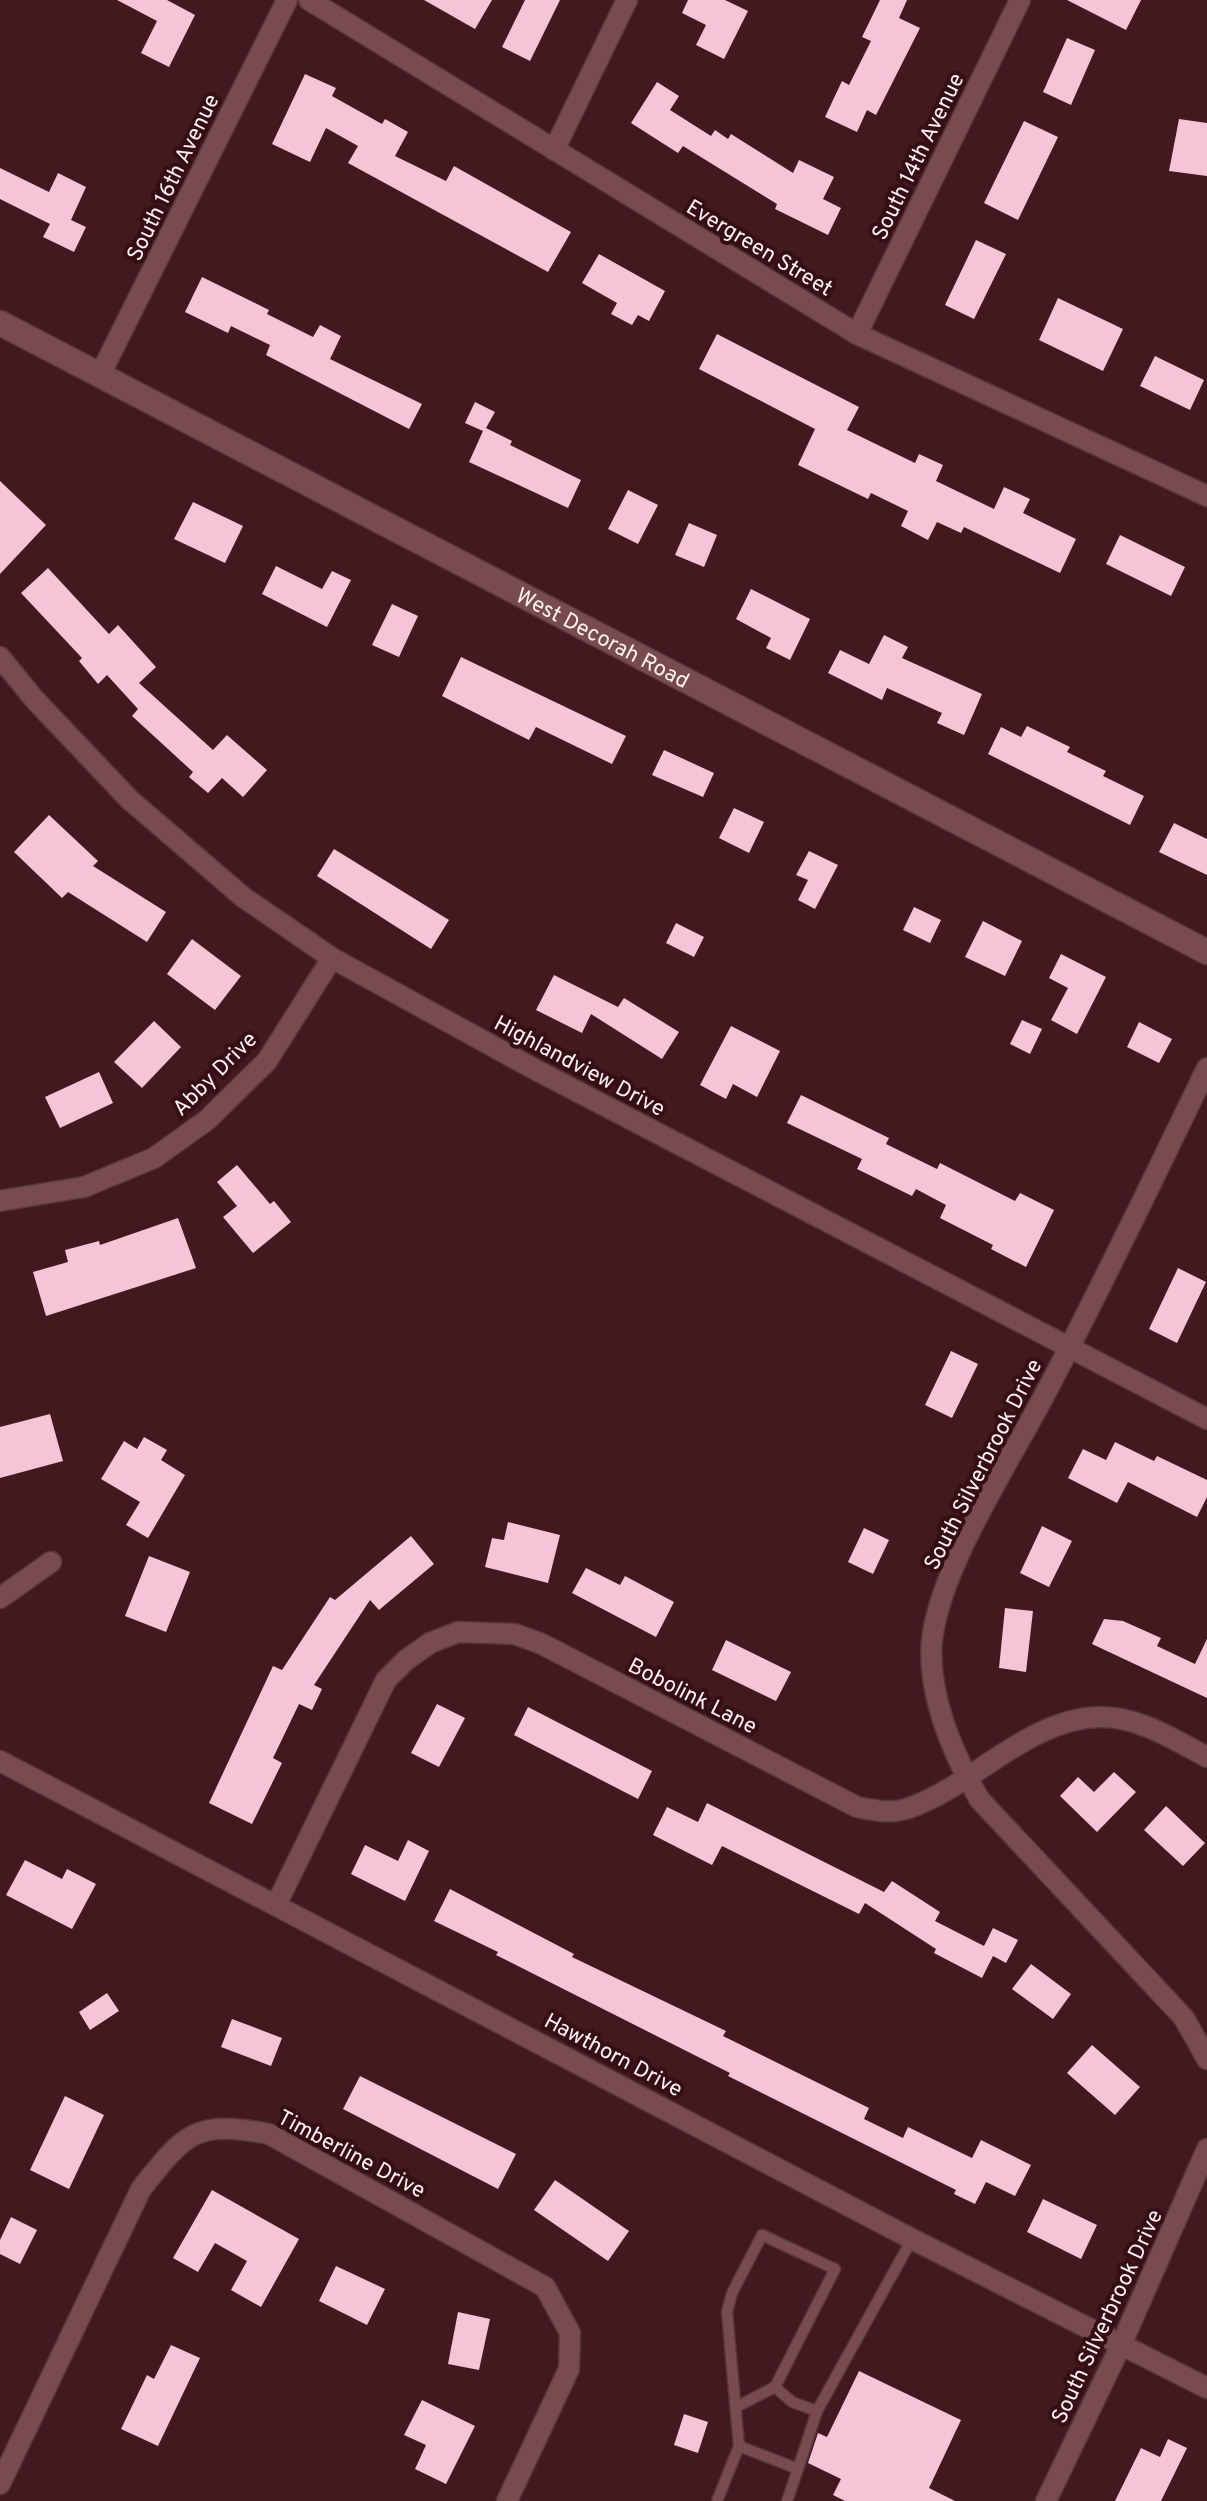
<svg xmlns="http://www.w3.org/2000/svg" width="1207" height="2501" viewBox="0 0 1207 2501" font-family="Overpass,sans-serif">
<rect width="100%" height="100%" fill="#41191e"/>
<g fill="#f6c4d7">
<path d="M117,0H167L195,15L169,67L141,53L157,21Z"/>
<path d="M424,0H492L475,29Z"/>
<path d="M525,0H560L530,61L502,47Z"/>
<path d="M688,0H725L748,11L724,59L696,45L706,25L682,13Z"/>
<path d="M880,0H907L899,18L920,28L876,115L867,110L857,132L825,117L842,81L849,85L871,41L862,37Z"/>
<path d="M1067,0H1141L1126,30Z"/>
<path d="M1067,38L1095,50L1071,105L1043,92Z"/>
<path d="M305,74L336,88L332,96L382,124L385,119L408,132L395,156L446,181L454,166L571,232L548,272L348,163L358,146L326,128L310,162L272,144Z"/>
<path d="M657,82L679,96L670,110L711,136L715,130L728,139L731,134L793,173L799,160L834,177L823,199L841,208L828,235L775,209L777,204L683,146L678,153L631,123Z"/>
<path d="M1179,119L1207,123V176L1169,171Z"/>
<path d="M1024,121L1058,137L1018,220L984,203Z"/>
<path d="M0,168L49,192L58,173L86,187L71,220L86,227L74,252L43,237L50,224L0,199Z"/>
<path d="M976,240L1006,254L974,319L945,305Z"/>
<path d="M599,254L665,291L649,321L638,315L632,325L611,314L617,303L582,283Z"/>
<path d="M202,277L269,310L267,314L313,337L320,325L341,336L330,359L422,404L409,429L266,355L270,345L231,326L228,333L185,312Z"/>
<path d="M1058,298L1123,329L1103,371L1039,340Z"/>
<path d="M717,334L859,407L847,430L915,463L919,454L943,465L936,481L994,509L1004,487L1030,499L1023,513L1076,539L1060,573L964,527L961,533L937,522L928,540L901,526L908,511L871,493L868,499L798,465L815,429L699,369Z"/>
<path d="M1155,356L1204,380L1190,410L1140,386Z"/>
<path d="M475,402L495,412L486,428L512,441L510,445L581,480L568,508L469,462L483,431L465,423Z"/>
<path d="M0,481L46,525L0,574Z"/>
<path d="M628,490L658,505L638,544L608,529Z"/>
<path d="M193,502L243,526L225,563L174,539Z"/>
<path d="M689,523L717,535L704,567L675,555Z"/>
<path d="M1120,535L1185,567L1171,596L1106,564Z"/>
<path d="M276,566L322,589L332,571L351,580L327,627L262,594Z"/>
<path d="M48,568L109,634L118,625L156,667L139,683L213,750L227,735L267,770L243,797L222,778L208,793L189,777L193,772L132,716L138,709L107,675L98,684L79,661L82,658L21,593Z"/>
<path d="M751,589L810,619L790,660L766,648L771,638L736,619Z"/>
<path d="M392,604L418,616L399,657L372,645Z"/>
<path d="M884,635L908,647L902,658L982,694L964,735L937,723L942,713L887,688L882,700L828,673L840,650L869,664Z"/>
<path d="M461,657L626,736L612,764L536,727L529,740L442,696Z"/>
<path d="M1027,726L1070,747L1067,752L1106,771L1103,776L1144,796L1130,825L988,754L1001,727L1021,737Z"/>
<path d="M664,750L714,773L703,797L652,775Z"/>
<path d="M734,808L764,822L749,853L719,838Z"/>
<path d="M49,815L98,861L93,866L166,912L147,942L68,892L62,898L14,852Z"/>
<path d="M1174,823L1207,839V875L1159,852Z"/>
<path d="M334,849L449,920L431,949L317,876Z"/>
<path d="M809,851L838,865L815,909L798,900L808,880L796,875Z"/>
<path d="M914,907L941,920L930,943L903,930Z"/>
<path d="M983,921L1022,941L1005,976L965,957Z"/>
<path d="M676,923L704,937L694,957L666,943Z"/>
<path d="M192,939L241,976L215,1010L167,974Z"/>
<path d="M1061,954L1106,977L1077,1034L1051,1020L1068,988L1049,978Z"/>
<path d="M554,975L618,1007L624,998L679,1032L662,1059L591,1014L582,1033L536,1010Z"/>
<path d="M1022,1020L1042,1029L1030,1054L1010,1044Z"/>
<path d="M154,1021L181,1047L142,1088L114,1062Z"/>
<path d="M1139,1022L1172,1039L1159,1063L1127,1047Z"/>
<path d="M731,1026L780,1051L757,1097L733,1084L726,1099L700,1085Z"/>
<path d="M99,1072L113,1103L60,1128L45,1097Z"/>
<path d="M801,1095L889,1138L886,1144L937,1169L940,1163L1015,1201L1020,1193L1054,1210L1026,1267L991,1249L993,1245L940,1218L946,1205L916,1189L912,1196L857,1169L862,1159L787,1123Z"/>
<path d="M237,1165L270,1204L274,1201L291,1222L253,1253L223,1217L237,1206L217,1182Z"/>
<path d="M178,1218L196,1268L46,1316L33,1272L68,1262L65,1250L99,1241L100,1245Z"/>
<path d="M1178,1268L1206,1282L1177,1343L1149,1329Z"/>
<path d="M951,1351L978,1364L952,1418L925,1405Z"/>
<path d="M50,1414L63,1461L0,1478V1427Z"/>
<path d="M144,1437L167,1450L161,1460L185,1475L148,1538L126,1525L140,1502L101,1479L124,1441L137,1449Z"/>
<path d="M1115,1442L1154,1461L1157,1456L1207,1480V1497L1197,1517L1128,1482L1117,1503L1068,1478L1083,1449L1106,1460Z"/>
<path d="M508,1522L560,1535L548,1583L485,1567L492,1538L504,1540Z"/>
<path d="M1042,1526L1072,1541L1049,1587L1020,1573Z"/>
<path d="M864,1528L889,1540L873,1574L848,1562Z"/>
<path d="M411,1536L434,1564L379,1610L370,1600L314,1685L322,1689L312,1710L299,1704L273,1758L282,1763L252,1824L209,1803L273,1666L282,1670L330,1597L335,1600Z"/>
<path d="M149,1556L190,1572L166,1632L125,1616Z"/>
<path d="M586,1568L620,1585L625,1576L674,1602L656,1637L572,1593Z"/>
<path d="M1005,1608L1033,1611L1026,1672L999,1668Z"/>
<path d="M1104,1619L1123,1621L1161,1638L1157,1646L1195,1664L1207,1639V1698L1092,1644Z"/>
<path d="M726,1640L791,1672L776,1701L712,1670Z"/>
<path d="M437,1704L465,1718L439,1767L411,1753Z"/>
<path d="M528,1707L652,1771L638,1799L514,1735Z"/>
<path d="M1114,1772L1136,1792L1097,1832L1060,1796L1078,1777L1094,1792Z"/>
<path d="M707,1803L884,1892L892,1881L940,1912L935,1921L984,1946L993,1928L1018,1940L1006,1963L993,1956L982,1978L934,1953L936,1949L865,1903L859,1914L722,1846L712,1865L653,1835L667,1807L698,1822Z"/>
<path d="M1166,1806L1205,1843L1183,1866L1144,1830Z"/>
<path d="M408,1840L429,1851L405,1901L351,1874L365,1845L398,1861Z"/>
<path d="M25,1860L62,1879L67,1869L96,1884L72,1929L6,1895Z"/>
<path d="M450,1889L574,1954L572,1957L726,2031L723,2036L869,2108L864,2119L903,2138L908,2127L972,2158L981,2140L1031,2165L1015,2196L986,2182L975,2204L954,2194L956,2190L728,2076L730,2073L496,1955L498,1952L434,1921Z"/>
<path d="M1031,1964L1071,1994L1053,2019L1012,1989Z"/>
<path d="M107,1993L119,2011L90,2030L79,2012Z"/>
<path d="M232,2019L282,2038L271,2066L221,2047Z"/>
<path d="M1092,2045L1140,2087L1115,2115L1067,2073Z"/>
<path d="M360,2076L516,2154L498,2189L343,2109Z"/>
<path d="M65,2096L104,2115L69,2189L30,2170Z"/>
<path d="M555,2180L629,2231L608,2261L534,2210Z"/>
<path d="M212,2190L299,2239L261,2307L231,2290L247,2261L215,2243L198,2272L173,2258Z"/>
<path d="M1043,2199L1097,2225L1081,2259L1027,2232Z"/>
<path d="M11,2217L37,2230L20,2264L0,2254V2240Z"/>
<path d="M336,2266L385,2289L367,2325L319,2301Z"/>
<path d="M458,2312L490,2319L479,2370L448,2364Z"/>
<path d="M171,2345L200,2358L158,2446L121,2429L147,2375L154,2379Z"/>
<path d="M859,2371L961,2420L929,2488L955,2501H845L833,2495L841,2479L808,2463L818,2433L827,2437Z"/>
<path d="M422,2400L475,2426L446,2484L415,2469L426,2445L404,2435Z"/>
<path d="M684,2414L708,2422L698,2453L674,2445Z"/>
<path d="M1168,2439L1187,2448L1161,2501H1115L1141,2448L1160,2457Z"/>
</g>
<g fill="none" stroke-linecap="round" stroke-linejoin="round">
<defs>
<g id="service">
<path d="M775,2387L792,2402L817,2411L912,2239"/>
<path d="M736,2407L775,2387L835,2269L762,2235L732,2293L727,2312L739,2446L798,2469L787,2501"/>
<path d="M798,2469L817,2411"/>
<path d="M717,2501L739,2446"/>
</g>
<g id="minor">
<path d="M309,0L857,334L1207,496"/>
<path d="M554,150L627,0"/>
<path d="M857,334L1020,0"/>
<path d="M100,375L287,0"/>
<path d="M0,657L35,700L130,800L243,897L332,958L536,1070L1207,1419"/>
<path d="M1207,1068C1154,1177 1102,1287 1045,1394C1010,1461 940,1567 932,1640C927,1694 953,1755 980,1800L1184,2018L1207,2059"/>
<path d="M0,1201L84,1187L154,1158L207,1120L267,1061L332,958"/>
<path d="M0,1598L51,1562"/>
<path d="M0,1761L912,2239L1207,2388"/>
<path d="M277,1903L386,1680L406,1660L430,1643L458,1632L515,1634L542,1644L857,1807C873,1810 889,1814 906,1809C973,1787 1025,1720 1098,1717C1136,1715 1175,1740 1207,1757"/>
<path d="M0,2484L141,2189C186,2132 196,2120 269,2134L545,2287L570,2333L569,2369L507,2501"/>
<path d="M1046,2501L1122,2343L1207,2149"/>
</g>
<g id="tertiary">
<path id="s1" d="M0,323L1207,952"/>
</g>
</defs>
<use href="#service" stroke="#55363b" stroke-width="13"/>
<use href="#minor" stroke="#55363b" stroke-width="23"/>
<use href="#tertiary" stroke="#55363b" stroke-width="27"/>
<use href="#service" stroke="#784b4e" stroke-width="10"/>
<use href="#minor" stroke="#784b4e" stroke-width="20"/>
<use href="#tertiary" stroke="#784b4e" stroke-width="24"/>
</g>
<g text-anchor="middle" stroke-width="8" stroke-linejoin="round" paint-order="stroke">
<g font-size="22" fill="#fbf0f0" stroke="#360f15">
<text transform="translate(917 156) rotate(-64)" y="8">South 14th Avenue</text>
<text transform="translate(172 177) rotate(-64)" y="8">South 16th Avenue</text>
<text transform="translate(760 247) rotate(31)" y="8">Evergreen Street</text>
<text dy="8" stroke="none"><textPath href="#s1" startOffset="680">West Decorah Road</textPath></text>
<text transform="translate(580 1065) rotate(28)" y="8">Highlandview Drive</text>
<text transform="translate(214 1073) rotate(-45)" y="8">Abby Drive</text>
<text transform="translate(982 1464) rotate(-63)" y="8">South Silverbrook Drive</text>
<text transform="translate(693 1695) rotate(27)" y="8">Bobolink Lane</text>
<text transform="translate(614 2054) rotate(28)" y="8">Hawthorn Drive</text>
<text transform="translate(352 2153) rotate(28)" y="8">Timberline Drive</text>
<text transform="translate(1106 2316) rotate(-65)" y="8">South Silverbrook Drive</text>
</g>
</g>
</svg>
